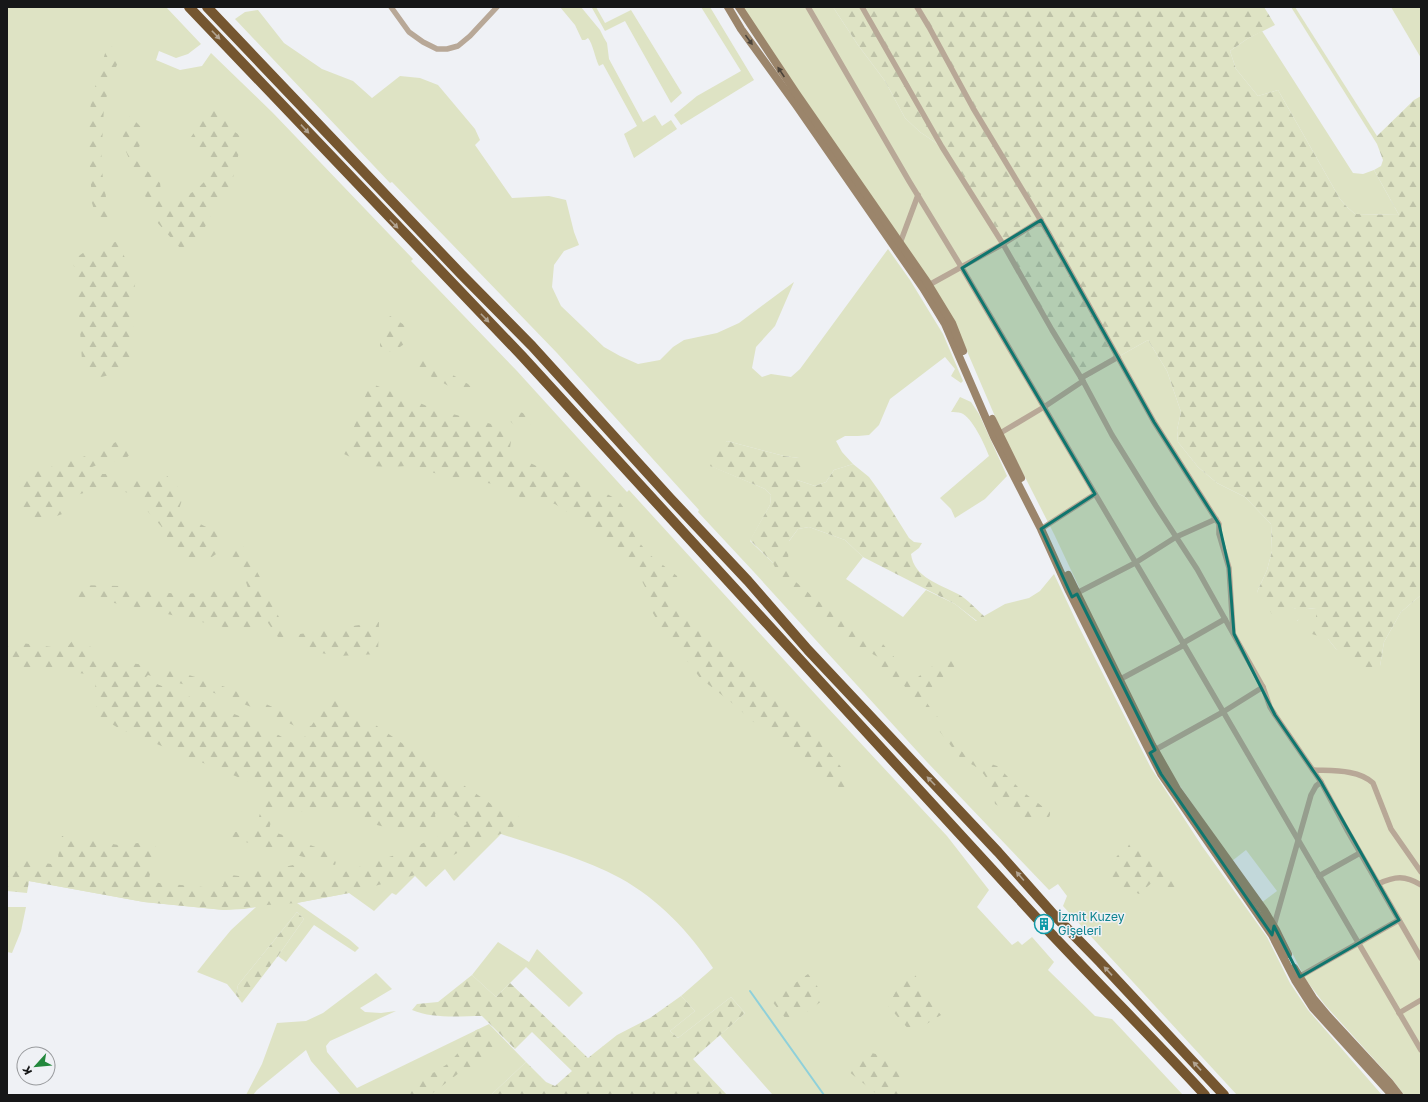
<svg xmlns="http://www.w3.org/2000/svg" width="1428" height="1102" viewBox="0 0 1428 1102" font-family="'Golos Text',sans-serif">
<defs>
<pattern id="forest-firs" width="22" height="20" patternUnits="userSpaceOnUse"><rect width="22" height="20" fill="#dee3c4"/><path d="M5 1l3.5 6h-7zM16 11l3.5 6h-7z" fill="#bec2a8"/></pattern>
</defs>
<rect width="100%" height="100%" fill="#eff1f5"/>
<g fill="#dee3c4">
<path d="M7,7H166L201,44L188,54L176,58L159,51L156,60L180,70L202,66L211,53L273,113L413,259L411,261L517,371L627,492L629,490L827,707L947,836L989,890L977,907L1012,945L1018,941L1022,945L1032,937L1054,962L1048,970L1095,1016L1112,1019L1183,1095H770L772,1094L720,1035L745,1013L731,997L678,1038L670,1031L695,1011L681,996L713,968C690,932 658,899 620,878C583,858 540,847 501,834L454,881L445,869L426,887L415,876L396,895L392,893L374,911L349,893L297,903L350,940L359,948L355,952L314,925L286,962L278,956L304,919L297,912L238,985L236,995L227,984L197,972L212,953L231,930L256,907L224,910L144,902L7,877Z"/>
<path d="M560,7H581L600,30L604,38L607,43L609,59L643,122L655,115L662,126L671,120L677,129L634,158L624,134L637,126L603,64L599,66C595,58 593,44 588,38L585,40H582L575,25Z"/>
<path d="M596,7L605,23L631,10L682,93L671,103L625,21L605,31L592,8Z"/>
<path d="M701,7H710L754,80L681,125L674,115L697,96L741,71Z"/>
<path d="M741,7H833L858,45L885,81L905,118L920,132L942,147L1083,381L1118,357L1148,340L1167,371L1181,412L1177,430L1178,442L1198,467L1217,483L1245,497L1271,524L1272,551L1267,570L1257,592L1296,609L1297,621L1307,609L1316,608V617L1328,639L1336,649L1380,666L1384,642L1401,612L1421,595V1095H1404L1392,1079L1325,1005L1306,980L1282,933L1261,903L1277,891L1246,850L1232,861L1169,770L1082,599L1079,587L1054,534L1000,428L957,328L916,261Z"/>
<path d="M1291,7H1295L1377,136V144Z"/>
<path d="M1391,7H1421V58Z"/>
<path d="M258,10L284,43L322,69L353,81L372,98L400,76L420,78L438,85L475,129L480,140L475,145L512,198L549,196L566,200L574,232L579,245L564,251L554,265L552,287L561,306L604,347L620,356L638,364L660,360L673,347L684,340L717,333L739,323L794,282L775,326L756,347L752,368L762,377L771,374L791,377L800,369L888,249L910,280L943,334L963,381L961,383L951,376L955,369L945,357L890,399L879,425L869,435L858,436H845L836,441L842,452L853,464L834,470L826,482L815,486L797,480L799,458L784,456L727,441L711,466L765,489L771,495L770,505L750,541L773,563L798,529L809,527L845,540L863,557L846,579L903,617L926,590L955,604L976,621H984V616L1005,604L1029,598L1040,591L1054,574L1078,625L1151,768L1202,846L1267,937L1290,983L1308,1010L1382,1095H1237L1063,906L1067,896L1058,884L1049,890L927,762L753,571L698,512L699,510L557,353L392,182L390,183L235,19L245,12Z"/>
<path d="M1262,31L1353,173L1363,174L1374,170L1399,215L1355,214L1347,207L1340,199L1278,90L1258,96L1236,69L1230,51L1247,39Z"/>
<path d="M960,397L971,402L979,414L1007,476L985,499L955,518L951,509L940,498L989,456C985,445 972,417 961,413C958,412 954,412 951,412Z"/>
<path d="M7,907H26L21,931L12,953L7,952Z"/>
<path d="M498,942L529,962L537,949L583,993L569,1007L526,967L496,997L472,975Z"/>
<path d="M376,973L392,989L360,1008L365,1012L381,1013L396,1011L330,1041L326,1046L327,1052L357,1088L489,1024L526,1062L491,1095H341L311,1061L306,1050L257,1090L253,1095H246L262,1064L277,1023L306,1021L323,1013Z"/>
</g>
<g fill="url(#forest-firs)" fill-rule="evenodd">
<path d="M833,7H1264L1275,25L1247,39L1230,51L1236,69L1258,96L1278,90L1340,199L1347,207L1355,214L1399,215L1374,170L1381,166L1383,160L1377,144V136L1414,100L1421,96V595L1401,612L1384,642L1380,666L1363,668L1336,649L1328,639L1312,634L1309,624L1316,617V608L1307,609L1306,616L1296,621V609L1286,606L1272,614L1257,592L1267,570L1272,551L1271,524L1245,497L1217,483L1198,467L1178,442L1177,430L1181,412L1167,371L1148,340L1118,357L1083,381L942,147L920,132L905,118L885,81L858,45Z"/>
<path d="M109,45L119,51V60L113,74L104,106L101,165L110,223L106,228L99,225L92,203L88,134L91,101L106,50Z"/>
<path d="M215,102L226,118L230,129L238,134L242,140L229,194L213,207L211,215L203,231L190,245L180,248L156,221L124,147L122,132L130,116L146,132L134,158L160,183L161,191L165,198L172,202L195,191L205,181L209,170L208,161L201,155L189,140Z"/>
<path d="M119,241C123,247 122,252 125,258C128,265 135,267 136,276C136,282 133,293 132,300C132,317 138,354 125,366C115,376 100,377 88,379L82,361L78,299L76,276L73,262C83,248 104,245 119,241Z"/>
<path d="M390,316L406,326L408,340C401,347 396,351 386,352L380,346V333Z"/>
<path d="M417,358L426,359L468,384L473,389V393L468,395L462,393L415,368L412,360Z"/>
<path d="M370,383L437,410L511,429L512,435L509,454L514,459L528,462L543,469H562L584,487L593,491L607,494L618,500L624,508L627,520L637,540L650,555L677,576L679,585L670,588L668,593L672,601L695,627L734,664L775,695L812,730L841,767L855,791L840,788L825,777L812,763L793,746L752,721L736,706L700,678L690,664L672,646L650,608L645,587L637,571L619,554L603,535L555,504L522,498L495,484L462,480L407,466L391,467L369,466L344,454Z"/>
<path d="M499,406L523,413L531,420V424C517,437 507,415 498,408Z"/>
<path d="M727,441L784,456L799,458L808,466L797,480L815,486L826,482L834,470L853,464L869,477L882,495L909,538L914,542L922,543L919,548L911,554C914,578 940,584 958,594C967,599 976,609 984,616V621H977L955,604L863,557L845,540L809,527L798,529L789,541L788,564L790,577L870,645L882,643L914,680L946,656L952,660L955,666L922,696L934,713L947,727L954,737L959,748L965,755L997,766L1023,792L1050,812V815L1048,819C1025,825 1014,813 995,804C993,790 988,775 976,767C972,764 966,762 962,760L902,683L886,673L878,665V657L867,651L849,646L800,596L781,580L773,563L750,540L770,505L771,495L765,489L710,466L718,450Z"/>
<path d="M116,442H132L133,452L125,459L100,464L92,467L96,474H110L123,481L148,478L166,475L177,485L182,500L179,509C190,521 206,526 220,534L219,552L209,559L184,558L172,546L161,526L132,494L115,489H99L80,494L68,501L65,513L40,522L25,518L16,478L92,454Z"/>
<path d="M242,544L268,592L287,636L379,622L378,654L338,656L304,650L287,636L280,640L266,620L251,627L236,630L146,609L93,599L75,602L78,585L119,586L151,592L186,594L248,588L244,576L234,564L226,550Z"/>
<path d="M82,640L89,642L94,661C169,660 246,692 311,726L333,696L494,806L519,812L518,818L513,827L505,832L467,848L415,875L349,893L296,903L267,905L244,909L224,910L144,902L29,881L27,893L7,891V857L51,864L58,859L59,846L62,836H70L118,845L138,843L156,845L149,879L159,883L214,888L223,886L224,880L231,875L246,877L257,870L276,869L293,865L309,879L326,878L398,854L467,824L445,808L435,814L436,823L429,828L401,831L377,825L358,814L339,807L309,810L292,813L274,808L269,830L321,849L337,858L335,865L230,838L233,832L255,831L267,789L120,729L97,715L95,693L96,675L7,665V641L66,649L72,641ZM148,675L209,691L267,713L308,732L298,746L257,723L149,681L146,677Z"/>
<path d="M1132,839L1170,871L1180,885L1177,894L1156,879L1139,894L1118,884L1110,874V864L1118,855L1125,852Z"/>
<path d="M297,912L304,919L278,956L242,1003L236,995L238,985Z"/>
<path d="M909,967L926,990L924,995L941,1015L912,1033L888,1006Z"/>
<path d="M808,974L826,998L790,1024L771,1000Z"/>
<path d="M472,975L496,997L510,983L588,1058L617,1035L650,1018L681,996L695,1011L670,1031L678,1038L731,997L745,1013L693,1059L727,1095H491L526,1062L546,1082L555,1086L572,1071L532,1032L515,1049L482,1016C460,1016 433,1019 412,1010L417,1004L438,1002Z"/>
<path d="M487,1027L495,1036L497,1046L493,1051L478,1063L459,1073L430,1095H398L422,1077L435,1072L449,1063L465,1045L470,1036L476,1030Z"/>
<path d="M868,1052C888,1057 891,1059 905,1074L902,1089L898,1095H878L848,1071L854,1058Z"/>
</g>
<g fill="none" stroke-linecap="round" stroke-linejoin="round">
<path stroke="#8fd0da" stroke-width="2" d="M750,991L824,1095"/>
<g stroke="#b8a897" stroke-width="5.5">
<path d="M391,7L409,32L423,42L437,49H447L458,46L470,36L497,7"/>
<path d="M808,7L909,181L962,268L1183,643L1421,1050"/>
<path d="M862,7L942,147L1003,244L1052,330L1083,381L1112,435L1156,506L1197,569L1263,687L1270,707L1275,715L1321,782L1347,830L1421,958"/>
<path d="M917,7L929,27L973,108L1049,234L1154,422L1219,524V534L1229,568L1233,631"/>
<path d="M899,246L918,195"/>
<path d="M927,286L1003,244L1041,220"/>
<path d="M1081,378L1118,357"/>
<path d="M997,435L1044,407L1083,381"/>
<path d="M1041,529L1095,494"/>
<path d="M1075,594L1135,563L1176,537L1216,519"/>
<path d="M1183,643L1225,619"/>
<path d="M1117,681L1184,645"/>
<path d="M1153,751L1223,712L1263,687"/>
<path d="M1313,770C1332,771 1358,769 1373,783L1391,829L1421,872"/>
<path d="M1319,876L1360,853"/>
<path d="M1378,884C1395,876 1405,875 1421,885"/>
<path d="M1273,929L1311,795L1316,786L1321,782"/>
<path d="M1297,978L1399,920"/>
<path d="M1399,1013L1421,1000"/>
</g>
<g stroke="#9b856b" stroke-width="8">
<path d="M728,7L741,29L796,105L923,288L945,324L994,437L1041,529L1069,591L1104,661L1161,774L1272,935L1295,980L1313,1008L1392,1095"/>
<path d="M739,7L796,93L927,282L952,323L963,351"/>
<path d="M992,419L1021,478"/>
<path d="M1068,575L1152,745L1177,789L1264,910L1276,930L1288,954"/>
<path d="M1294,968L1313,998L1328,1016L1389,1082L1399,1095"/>
</g>
<g stroke="#755630" stroke-width="10">
<path d="M189,7L522,356L1043,925C1096,982 1152,1037 1205,1095"/>
<path d="M207,7L461,274L532,346L670,498L748,581L808,650L998,852L1054,915L1100,962L1224,1095"/>
</g>
</g>
<defs><path id="oneway-solid" d="M-6-.8H1V-3.2L6.5 0L1 3.2V.8H-6Z"/></defs>
<g fill="#b2a492">
<use href="#oneway-solid" transform="translate(216 35) rotate(46)"/>
<use href="#oneway-solid" transform="translate(305 129) rotate(47)"/>
<use href="#oneway-solid" transform="translate(394 224) rotate(46)"/>
<use href="#oneway-solid" transform="translate(485 318) rotate(46)"/>
<use href="#oneway-solid" transform="translate(931 781) rotate(-134)"/>
<use href="#oneway-solid" transform="translate(1020 876) rotate(-131)"/>
<use href="#oneway-solid" transform="translate(1108 971) rotate(-133)"/>
<use href="#oneway-solid" transform="translate(1197 1066) rotate(-133)"/>
</g>
<g fill="#4b4339">
<use href="#oneway-solid" transform="translate(749 40) rotate(54)"/>
<use href="#oneway-solid" transform="translate(781 72) rotate(-124)"/>
</g>
<path fill="#0f766e" fill-opacity="0.2" stroke="#0f766e" stroke-width="3" stroke-linejoin="round" d="M1041,220L1154,422L1219,524L1229,568L1234,634L1275,715L1321,782L1399,920L1300,977L1274,926L1272,935L1161,774L1150,753L1155,750L1077,594L1072,597L1041,529L1095,494L962,268Z"/>
<defs>
<symbol id="building-ring" viewBox="-11 -11 22 22"><circle r="9.5" fill="#eff1f5" stroke="#0f9aa8" stroke-width="1.5"/><path d="M-4-6H4V6H1V3H-1V6H-4ZM-2.5-4.3h1.7v1.8h-1.7ZM.8-4.3h1.7v1.8H.8ZM-2.5-1h1.7V.8h-1.7ZM.8-1h1.7V.8H.8Z" fill="#0f9aa8"/></symbol>
</defs>
<g fill-rule="evenodd">
<use href="#building-ring" x="1033" y="913" width="22" height="22"/>
</g>
<g text-anchor="middle" stroke-width="3" stroke-linejoin="round" paint-order="stroke">
<g font-size="12" fill="#0d838f" stroke="#eff1f5" text-anchor="start">
<text x="1058" y="921">İzmit Kuzey<tspan x="1058" dy="14">Gişeleri</tspan></text>
</g>
</g>
<rect width="1428" height="1102" fill="none" stroke="#161718" stroke-width="16"/>
<g transform="translate(36 1066) rotate(243)"><circle r="19" fill="#eff1f5" stroke="#989a9d"/>
<path d="M0-3L7 15L0 10L-7 15Z" fill="#22873c"/>
<text y="-6" font-size="11" font-weight="bold" text-anchor="middle" fill="#161718">K</text>
</g>
</svg>
